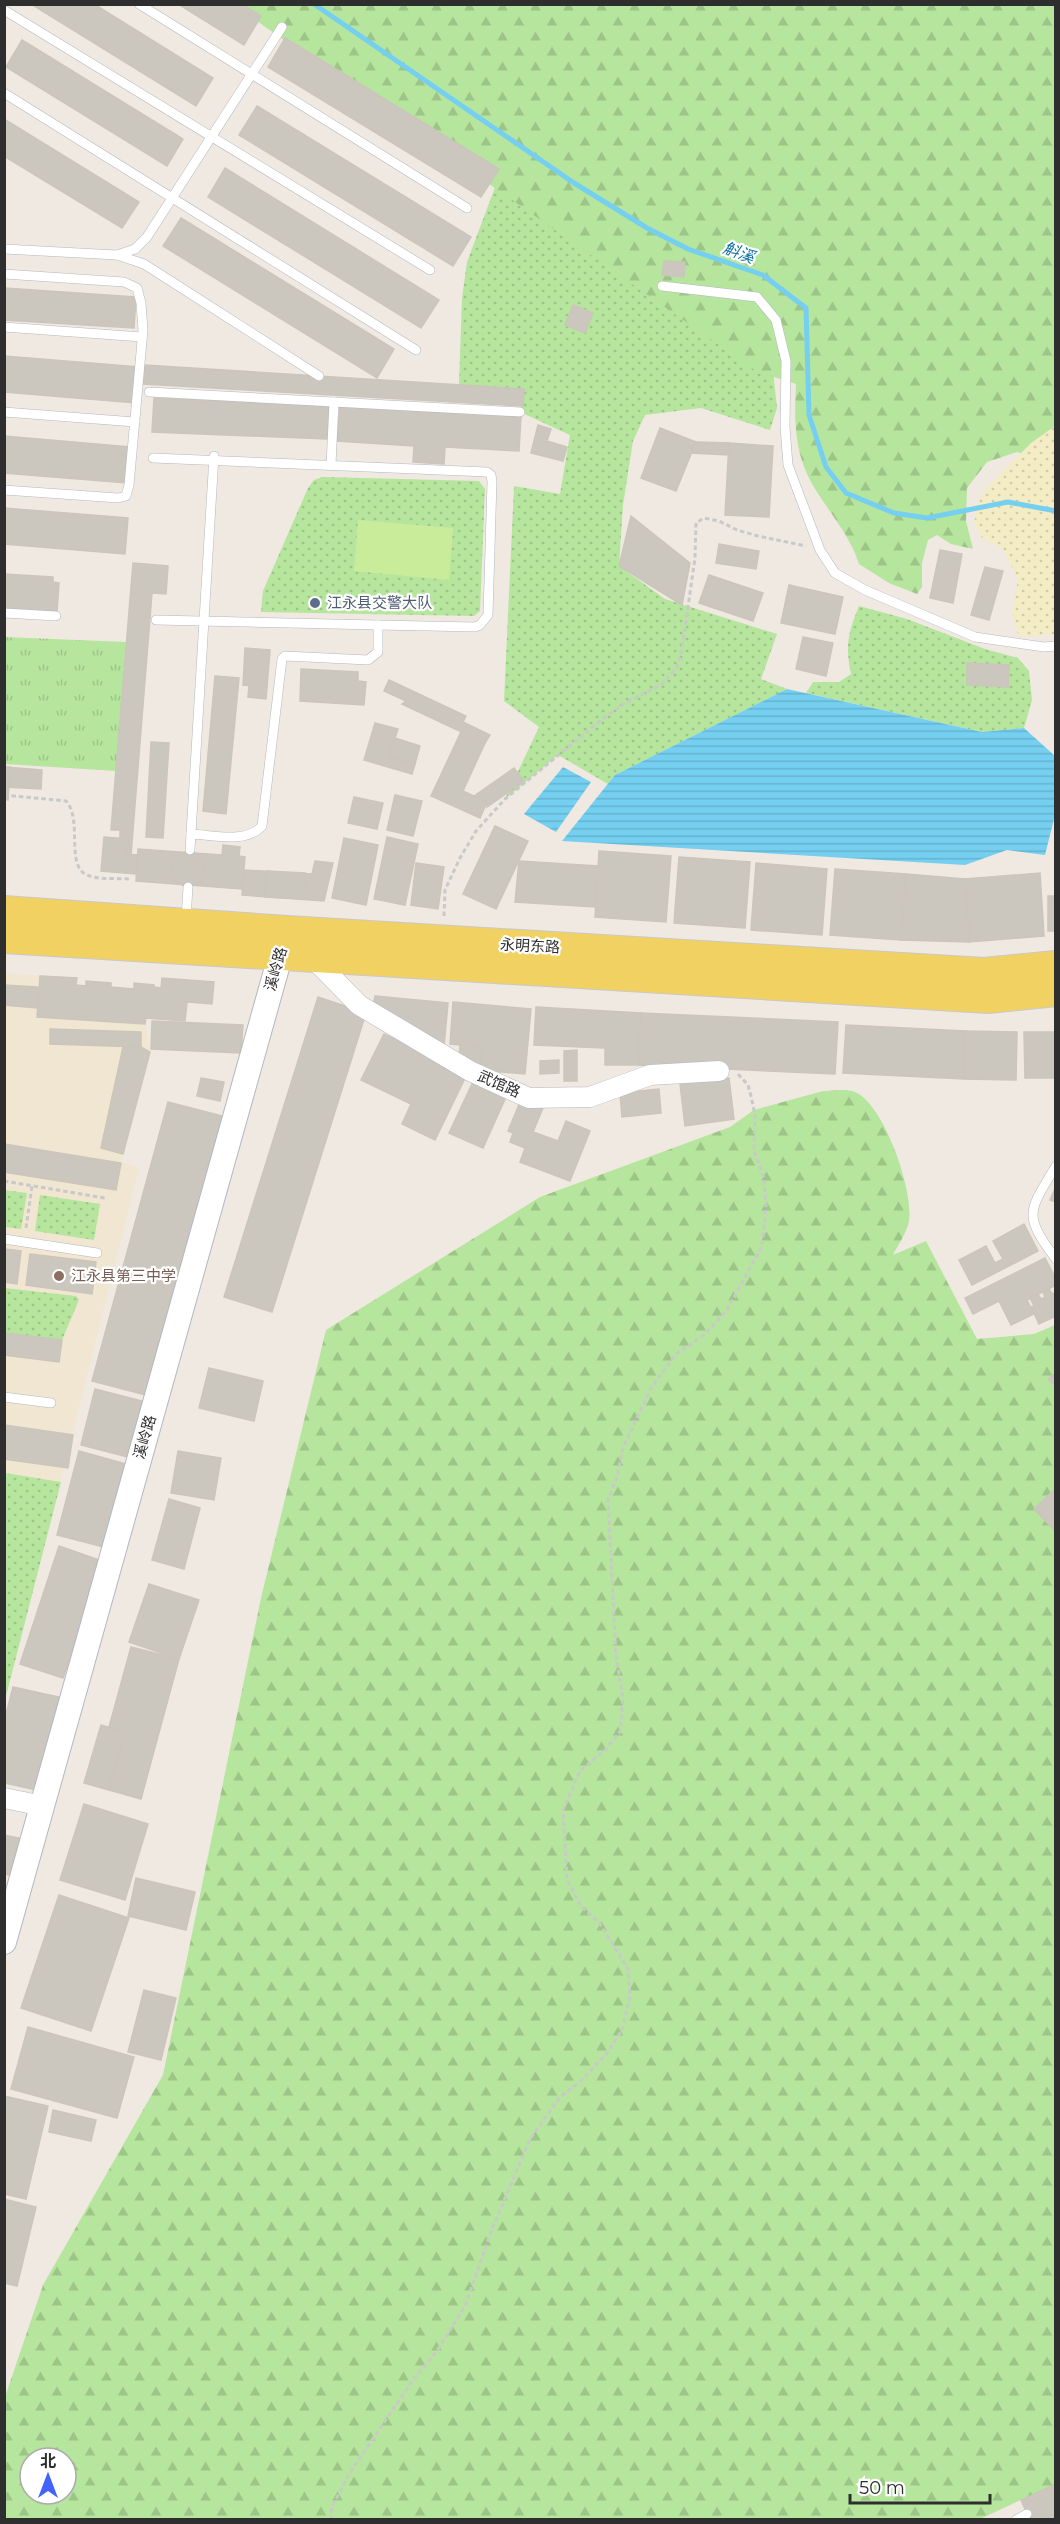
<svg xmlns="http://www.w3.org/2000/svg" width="1060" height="2524" viewBox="0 0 1060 2524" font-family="Montserrat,'Noto Sans SC',sans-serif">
<defs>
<pattern id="grass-dots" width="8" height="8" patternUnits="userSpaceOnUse" patternTransform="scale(1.5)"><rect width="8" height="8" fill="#b6e59e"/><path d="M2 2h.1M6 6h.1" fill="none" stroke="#9dc588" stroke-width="1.8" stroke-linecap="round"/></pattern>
<pattern id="forest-firs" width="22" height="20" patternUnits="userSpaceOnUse" patternTransform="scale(1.5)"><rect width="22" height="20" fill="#b6e59e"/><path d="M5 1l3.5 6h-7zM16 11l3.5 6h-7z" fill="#9dc588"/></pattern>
<pattern id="sand-dots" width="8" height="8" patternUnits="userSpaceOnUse" patternTransform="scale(1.5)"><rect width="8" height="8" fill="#f3ecc5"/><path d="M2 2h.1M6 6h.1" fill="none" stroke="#d1cbaa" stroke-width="1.8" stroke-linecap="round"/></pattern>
<pattern id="park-tufts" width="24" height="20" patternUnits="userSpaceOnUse" patternTransform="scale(1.5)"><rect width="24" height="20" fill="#b6e59e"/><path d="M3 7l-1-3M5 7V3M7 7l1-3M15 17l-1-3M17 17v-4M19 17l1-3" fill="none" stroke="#9dc588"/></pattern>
<pattern id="water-rules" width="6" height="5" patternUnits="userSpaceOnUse" patternTransform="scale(1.5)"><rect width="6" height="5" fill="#75cff0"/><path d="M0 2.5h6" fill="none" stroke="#66b2ce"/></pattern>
</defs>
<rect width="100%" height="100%" fill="#efe9e1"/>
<path fill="#f0e6d1" d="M5,973L40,976L37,1017L145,1024L150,1052L121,1162L139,1168L5,1700Z"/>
<g fill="url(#grass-dots)">
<path d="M515,134L770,343L777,408L770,430L701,408L645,415L633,441L623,505L619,566L665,599L777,634L761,679L787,689L615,775L608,784L558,755L505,799L539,727L504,701L514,486L560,494L570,435L520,412L524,390L459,385L462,298L467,262Z"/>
<path d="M323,477L479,481L485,489L480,611L474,616L261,612L263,591L308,488L314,480Z"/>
<path d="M859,606L907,619L985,649L1018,658L1029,671L1032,700L1024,728L982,732L806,693L813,682H839L851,674C845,645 848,633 859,606Z"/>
<path d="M4,1190L27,1193L21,1229L5,1227Z"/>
<path d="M40,1195L100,1204L94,1240L35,1231Z"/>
<path d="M5,1288L76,1296L79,1300L62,1340L5,1333Z"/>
<path d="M5,1473L61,1482L5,1700L4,1473Z"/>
</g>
<g fill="url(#forest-firs)" fill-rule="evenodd">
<path d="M234,5H1055V464L1017,452L987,462L967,488L966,521L973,549L951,544L937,535L928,540L922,563V587L917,594L889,583L859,564C850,536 832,516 817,492C794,456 794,424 796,384L756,371Z"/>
<path d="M823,1091C832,1091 846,1088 855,1092C884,1104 914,1191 909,1221C907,1232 898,1245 893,1255L926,1241L977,1339L1034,1334L1055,1325V1372L1048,1379L1055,1387V1488L1035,1509L1056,1532L1055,2484L978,2520H5V2397L43,2285L163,2075L261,1598L326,1330L540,1197L730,1127L754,1110ZM30,2458H66V2494H30Z"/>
</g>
<path fill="url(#sand-dots)" d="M1055,426V634L1019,637L1012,614L1018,580L1003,549L982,538L974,523L979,500L990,484L1031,443Z"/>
<path fill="url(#park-tufts)" d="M4,637L126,642L116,771L5,764Z"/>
<path fill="#c9ec9a" d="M358,520L453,528L449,580L354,571Z"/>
<g fill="url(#water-rules)">
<path d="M787,689L982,732L1024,728L1055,756V815L1045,855L1007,850L965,865L562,841L615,775Z"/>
<path d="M563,767L591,782L556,832L524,814Z"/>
</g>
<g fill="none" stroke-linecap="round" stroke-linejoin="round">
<path stroke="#75cff0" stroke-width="5" d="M314,4L574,183L647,228L688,249L763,275L806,308L809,415L826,467L846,493L894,513L927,518L1008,502L1056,511"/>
</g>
<g fill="#cbc7bf" stroke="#cbc5ba" stroke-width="1.5">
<path d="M31,4H94L213,78L196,106Z"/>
<path d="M178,4H242L261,16L244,45Z"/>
<path d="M285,38L499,169L481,197L268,67Z"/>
<path d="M22,40L183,139L167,166L6,67Z"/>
<path d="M257,106L471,237L453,266L239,135Z"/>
<path d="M4,119L139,202L122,228L4,156Z"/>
<path d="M225,168L439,300L421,328L208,197Z"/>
<path d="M181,218L394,349L377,378L163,246Z"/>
<path d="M664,261L685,262L684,277L662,275Z"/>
<path d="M4,288L136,297L134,328L4,320Z"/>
<path d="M573,305L593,313L585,333L565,325Z"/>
<path d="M4,356L139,367L136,403L4,392Z"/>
<path d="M144,365L524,389L523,406L143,384Z"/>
<path d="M154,398L329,406L327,439L152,432Z"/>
<path d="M340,406L521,417L519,451L445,447L444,464L413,462L414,446L337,441Z"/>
<path d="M538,425L551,429L547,441L567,447L563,461L531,453Z"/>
<path d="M660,428L696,442L676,491L641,478Z"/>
<path d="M4,436L130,447L127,483L4,473Z"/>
<path d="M696,442L729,443V455L691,453Z"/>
<path d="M729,443L773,446L769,517L725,515Z"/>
<path d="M4,508L128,518L125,554L4,544Z"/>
<path d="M631,516L690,563L682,605L619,566Z"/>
<path d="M719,544L759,551L756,569L716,563Z"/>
<path d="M940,550L962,554L953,603L930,598Z"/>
<path d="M133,563L168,566L166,594L152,593L131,855L127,854L128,839L120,838V830H111Z"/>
<path d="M985,567L1003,571L989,620L971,615Z"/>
<path d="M4,574L53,577V582L59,583L57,611H44V614L4,612Z"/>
<path d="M709,575L763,593L753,621L699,603Z"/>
<path d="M789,585L843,597L835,634L781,623Z"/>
<path d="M803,637L833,643L826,676L796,669Z"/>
<path d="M245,648L270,650L267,687L243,685Z"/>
<path d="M967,663L1009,665L1008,687L967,685Z"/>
<path d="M301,669L358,672V681L366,682L364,705L300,701Z"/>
<path d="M215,676L239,678L226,814L203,811Z"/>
<path d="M389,680L466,716L463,722L490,735L485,743L402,704L406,701L384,691Z"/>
<path d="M249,685L267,687L266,699L248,697Z"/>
<path d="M375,723L398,729L389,756L415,764L412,774L364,760Z"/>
<path d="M461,732L485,743L463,791L487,802L480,818L431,796Z"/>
<path d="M395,738L420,746L415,764L389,756Z"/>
<path d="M151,742L169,743L163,838L146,837Z"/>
<path d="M4,767L42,770L41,789L4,787Z"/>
<path d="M4,767H10L8,800L4,799Z"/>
<path d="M514,768L524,781L487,807V802L474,796Z"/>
<path d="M395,795L422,801L413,836L387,830Z"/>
<path d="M354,797L383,803L377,829L348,823Z"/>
<path d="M495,826L528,841L496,909L463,894Z"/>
<path d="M104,837L128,839L127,854L137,855L136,874L101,871Z"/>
<path d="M387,837L418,844L405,905L374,899Z"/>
<path d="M344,838L378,845L366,905L332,898Z"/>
<path d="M223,845L240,847L239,856L245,857L242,889L136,881L138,849L222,855Z"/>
<path d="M599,851L671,856L666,922L595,917Z"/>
<circle cx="188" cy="869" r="17"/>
<path d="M679,857L750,862L745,928L674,923Z"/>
<path d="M315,861L333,863L324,901L242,895L244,870L312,874Z"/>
<path d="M519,861L598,866L595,907L515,902Z"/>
<path d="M416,863L444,867L438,909L411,905Z"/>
<path d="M756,863L827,869L822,935L751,930Z"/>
<path d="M835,869L906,874L901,940L830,935Z"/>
<path d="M266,871L305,873L304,899L265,897Z"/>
<path d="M1040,873L1044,936L969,942L965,879Z"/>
<path d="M906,874L965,879L969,942L901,940Z"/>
<rect x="1048" y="896" width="8" height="35"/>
<path d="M40,976L77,978L76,985L86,986V981L111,983V987L134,989V983L154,985V987L161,988L162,978L214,982L212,1004L187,1002L185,1021L146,1018L145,1024L37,1017Z"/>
<path d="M4,985L37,987L39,989L37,1008L4,1005Z"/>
<path d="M375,996L448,1003L444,1046L373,1007Z"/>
<path d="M318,997L366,1013L272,1312L224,1297Z"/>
<path d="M453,1002L531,1009L525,1074L480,1070L482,1047L450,1044Z"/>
<path d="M536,1007L641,1013L639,1065H605V1048L534,1045Z"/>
<path d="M641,1013L838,1022L835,1074L639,1065Z"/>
<path d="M152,1021L243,1025L241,1053L151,1049Z"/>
<path d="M846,1025L965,1031L964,1079L843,1073Z"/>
<path d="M50,1029L141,1032V1047L50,1044Z"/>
<path d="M965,1031L1017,1032L1016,1080L964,1079Z"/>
<path d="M1024,1032H1056L1054,1078H1025Z"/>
<path d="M384,1034L467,1074L435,1140L402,1124L411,1104L361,1080Z"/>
<path d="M460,1045L482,1047L480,1070L459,1059Z"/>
<path d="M123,1047H141L150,1052L123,1154L101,1148Z"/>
<path d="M577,1050V1081H564V1051Z"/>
<path d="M559,1060V1073L540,1074V1061Z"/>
<path d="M201,1078L224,1082L220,1101L197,1096Z"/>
<path d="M729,1078L734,1119L685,1126L680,1084Z"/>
<path d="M472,1084L505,1099L483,1148L449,1133Z"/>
<path d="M659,1089L661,1113L622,1117L620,1093Z"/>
<path d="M521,1100L543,1108L533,1132L558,1141L566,1121L590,1131L570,1181L520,1162L525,1148L510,1142L513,1133L508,1131Z"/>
<path d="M168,1102L226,1117L150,1396L92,1381Z"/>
<path d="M4,1144L121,1163L116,1190L4,1172Z"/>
<path d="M1056,1186V1202L1050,1200Z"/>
<path d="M1024,1224L1038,1251L972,1285L959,1260L986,1246L995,1263L1003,1259L993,1241Z"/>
<path d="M4,1249L21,1251L17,1284L4,1282Z"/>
<path d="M30,1254L96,1262L92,1294L26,1285Z"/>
<path d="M1045,1258L1056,1279V1285L1027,1300L1034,1314L1011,1325L999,1301L973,1314L965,1298Z"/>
<path d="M1049,1289L1052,1294L1056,1292V1316L1039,1324L1031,1307L1034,1306L1030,1298L1038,1294L1041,1299L1045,1297L1043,1292Z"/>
<path d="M4,1333L62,1340L59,1362L4,1355Z"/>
<path d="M209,1368L263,1381L254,1421L199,1408Z"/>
<path d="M1056,1372V1387L1048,1379Z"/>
<path d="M95,1389L142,1401L128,1457L81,1445Z"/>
<path d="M4,1425L73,1435L68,1468L4,1459Z"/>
<path d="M79,1451L126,1464L104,1547L57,1535Z"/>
<path d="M178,1451L221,1458L214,1500L171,1493Z"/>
<path d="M1056,1488V1532L1034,1509Z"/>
<path d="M169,1499L200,1508L184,1569L152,1560Z"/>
<path d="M59,1546L102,1561L63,1678L20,1664Z"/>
<path d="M149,1584L199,1600L179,1659L129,1642Z"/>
<path d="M131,1647L179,1659L141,1799L109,1790L125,1732L109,1727Z"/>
<path d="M13,1687L59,1697L37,1790L4,1783V1722Z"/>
<path d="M101,1725L125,1732L109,1790L84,1783Z"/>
<path d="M84,1804L148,1824L125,1900L60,1880Z"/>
<path d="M4,1835L19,1838L17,1849L24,1851L19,1877L4,1874Z"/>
<path d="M136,1878L195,1892L186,1930L128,1916Z"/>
<path d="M59,1895L129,1918L91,2031L21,2008Z"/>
<path d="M144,1990L176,1998L161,2060L128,2052Z"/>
<path d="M28,2027L134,2057L117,2118L11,2089Z"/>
<path d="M4,2096L48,2106L26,2199L4,2194Z"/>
<path d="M53,2110L96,2120L91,2141L49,2132Z"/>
<path d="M4,2199L36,2207L17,2286L4,2283Z"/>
<path d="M1056,2484V2520H1030L1021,2500Z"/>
</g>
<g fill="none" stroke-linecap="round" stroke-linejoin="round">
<defs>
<g id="service">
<path d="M139,4L467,208"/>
<path d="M4,10L430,270"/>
<path d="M4,93L416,350"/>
<path d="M4,249L117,255L135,249L147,237L282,27"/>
<path d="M117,255L144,264L319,376"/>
<path d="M4,274L124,282L137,288L141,303L143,330L129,485L126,496L118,498L4,490"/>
<path d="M662,286L757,297L776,320L786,361L785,427L788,465L820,550L835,573L865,590L975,637L1044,647L1056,646"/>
<path d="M4,327L142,337"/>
<path d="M149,392L520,412"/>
<path d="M4,412L135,422"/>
<path d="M153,458L487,472L491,475L492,481L488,615L480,625L475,627L378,625"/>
<path d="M331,465L334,402"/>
<path d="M4,613L56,616"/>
<path d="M156,620L378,625V652L368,660L285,656L282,659L262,826C246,844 213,835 191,834"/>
<path d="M190,850L214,456"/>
<path d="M186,919L188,887"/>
<path d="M1056,1166C1029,1211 1022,1214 1056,1259"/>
<path d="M4,1239L97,1253"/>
<path d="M4,1397L51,1403"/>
<path d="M1016,2520L1027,2514"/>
</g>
<g id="minor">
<path d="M313,958L359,1005L470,1071L529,1098L590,1097L650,1075L719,1071"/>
<path d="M4,1798L43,1806"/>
</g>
<path id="tertiary" d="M4,1942L285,939"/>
<g id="primary">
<path d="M4,911L287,931L984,973L1056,966"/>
<path d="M4,938L988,998L1056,991"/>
</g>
</defs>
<use href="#service" stroke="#b4b7c1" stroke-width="10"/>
<use href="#minor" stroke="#b4b7c1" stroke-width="21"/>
<use href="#tertiary" stroke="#b4b7c1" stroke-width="26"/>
<use href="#primary" stroke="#c9c9c9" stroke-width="32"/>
<g stroke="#c9c9c9" stroke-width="3" stroke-dasharray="4.5 3" stroke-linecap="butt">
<path d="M4,795L66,801C83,819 65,866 87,875C98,880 116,878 129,879"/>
<path d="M444,916L445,890L460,858L476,831L505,799L600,721L623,704L662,684L677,667L682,649L695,558L696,523L704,518L719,521L737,530L758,536L806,546"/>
<path d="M4,1181L105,1198"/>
<path d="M26,1228L32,1186"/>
<path d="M331,2520L332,2507L349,2474L413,2380L439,2348L465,2306L492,2229L530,2139L560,2097L580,2082L607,2053L622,2030L630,1997L628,1969L600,1924L581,1906L567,1880L563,1810L580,1771L605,1750L620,1732L623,1699L616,1656L608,1500L617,1477L623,1448L651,1388L676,1354L704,1335L727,1310L762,1246L766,1206L764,1178L754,1151L755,1115L751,1096L748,1085L738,1074"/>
</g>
<use href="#service" stroke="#fff" stroke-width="9"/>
<use href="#minor" stroke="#fff" stroke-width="20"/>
<use href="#tertiary" stroke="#fff" stroke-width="24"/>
<use href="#primary" stroke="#f2d163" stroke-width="30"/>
</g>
<circle fill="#5c6f8a" stroke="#fff" stroke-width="2" cx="315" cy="603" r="6"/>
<circle fill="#8d6e63" stroke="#fff" stroke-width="2" cx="59" cy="1276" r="6"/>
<g text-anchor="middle" stroke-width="4.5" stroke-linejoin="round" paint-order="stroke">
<g font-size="15" fill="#4e5e75" stroke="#fff" text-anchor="start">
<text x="327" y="608">江永县交警大队</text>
</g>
<g font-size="15" fill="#2e2e2e" stroke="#fff">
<text transform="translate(530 946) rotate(3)" y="5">永明东路</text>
<text transform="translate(276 969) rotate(-74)" y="5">溪岭路</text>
<text transform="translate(499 1084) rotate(24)" y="5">武馆路</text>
<text transform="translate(145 1437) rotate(-74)" y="5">溪岭路</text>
</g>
<g font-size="15" fill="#785e54" stroke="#fff" text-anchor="start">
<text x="71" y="1281">江永县第三中学</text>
</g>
<g font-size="16" font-style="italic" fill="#0d6fa3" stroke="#fff">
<text transform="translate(739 252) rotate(20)" y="6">斛溪</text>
</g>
</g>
<rect width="1060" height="2524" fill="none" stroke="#2e2e2e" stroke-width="12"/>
<g transform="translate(48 2476)"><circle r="28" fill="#ffffff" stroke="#ababab" stroke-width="1.5"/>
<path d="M0-4.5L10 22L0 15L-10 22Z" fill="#4264fb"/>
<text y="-9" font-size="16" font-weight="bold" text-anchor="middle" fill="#2e2e2e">北</text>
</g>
<path d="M850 2494v9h140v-9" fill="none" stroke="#2e2e2e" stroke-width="3"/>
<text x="859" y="2494" font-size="18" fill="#2e2e2e" stroke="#ffffff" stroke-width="4.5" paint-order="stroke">50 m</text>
</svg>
